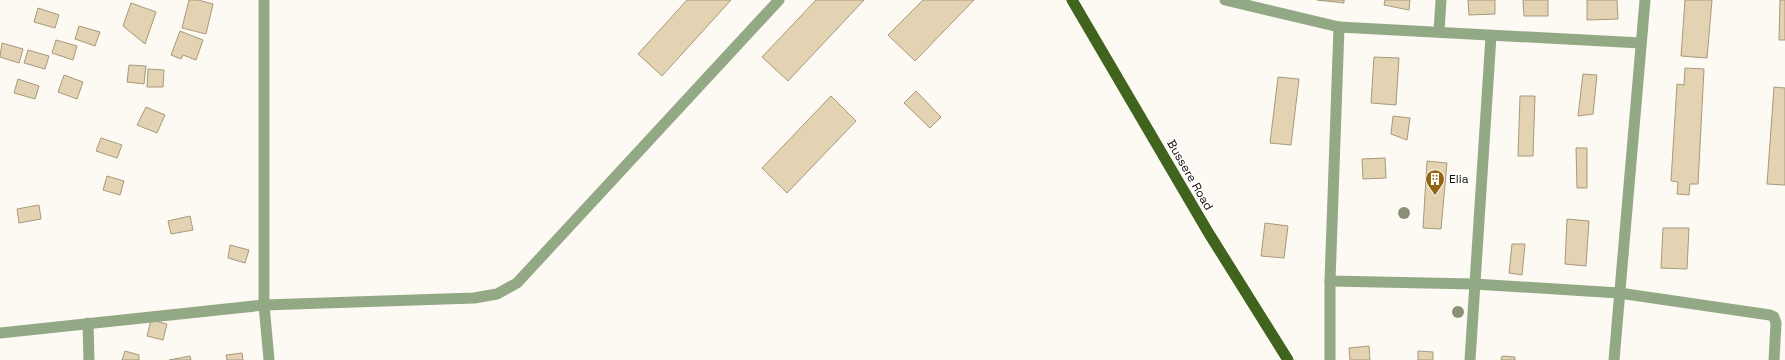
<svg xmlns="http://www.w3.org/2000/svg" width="1785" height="360" viewBox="0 0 1785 360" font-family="'Space Grotesk',sans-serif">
<rect width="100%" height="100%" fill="#fdfaf3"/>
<g fill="#e3d3b3" stroke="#a9997c">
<path d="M189,0H198L213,4L206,34L182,28Z"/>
<path d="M687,0H731L662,76L638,54Z"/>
<path d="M816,0H864L788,81L762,57Z"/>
<path d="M923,0H974L915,61L888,35Z"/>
<path d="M1317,0H1344V3Z"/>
<path d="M1385,0H1410L1409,10L1384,5Z"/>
<path d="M1468,0H1495V14L1469,15Z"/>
<path d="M1523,0H1548V16H1524Z"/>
<path d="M1587,0H1617L1618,19L1587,20Z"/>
<path d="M1685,0H1712L1707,58L1681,56Z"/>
<path d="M1780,0H1785V40H1779Z"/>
<path d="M131,3L156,12L145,44L123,26Z"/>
<path d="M38,8L59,15L55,28L34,22Z"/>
<path d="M79,26L100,32L95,46L75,39Z"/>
<path d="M180,31L203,40L196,60L183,55L181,59L171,55Z"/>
<path d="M56,40L77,46L73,60L52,53Z"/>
<path d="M2,43L23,49L19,63L0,57Z"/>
<path d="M28,50L49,56L45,69L24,63Z"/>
<path d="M1374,57L1399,58L1396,105L1371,103Z"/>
<path d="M129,65L146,66L144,84L127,82Z"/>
<path d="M1685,68L1704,69L1698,184H1690L1689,195L1677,194L1678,182L1671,181L1677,84L1684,85Z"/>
<path d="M148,69L164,70L163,87H147Z"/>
<path d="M1583,74L1597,75L1593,114L1578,116Z"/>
<path d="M64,75L83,82L77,99L58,92Z"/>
<path d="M1278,77L1299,79L1291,145L1270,143Z"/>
<path d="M18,79L39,86L35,99L14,93Z"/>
<path d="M1774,87L1785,88V185L1767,184Z"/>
<path d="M916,91L941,117L930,128L904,103Z"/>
<path d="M831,96L856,121L787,193L762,168Z"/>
<path d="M1520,96H1535L1533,156H1518Z"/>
<path d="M146,107L165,115L157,133L137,125Z"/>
<path d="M1393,116L1410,118L1407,140L1391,134Z"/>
<path d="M101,138L122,145L117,158L96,151Z"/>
<path d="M1576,148H1587V188H1577Z"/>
<path d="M1385,158L1386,178L1363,179L1362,159Z"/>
<path d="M1427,161L1447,163L1441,229L1423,228Z"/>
<path d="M107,176L124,181L120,195L103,190Z"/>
<path d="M39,205L41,219L19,223L17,209Z"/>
<path d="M190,216L193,230L171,234L168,221Z"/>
<path d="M1567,219L1589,221L1586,266L1565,264Z"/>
<path d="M1265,223L1288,226L1284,258L1261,256Z"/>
<path d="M1663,228H1689L1687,269L1661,268Z"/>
<path d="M1512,244H1525L1522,275L1509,273Z"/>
<path d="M230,245L249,250L245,263L228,258Z"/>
<path d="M151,320L167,324L163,340L147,336Z"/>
<path d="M1369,346L1370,360H1350L1349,348Z"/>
<path d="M125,351L139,355V360H122Z"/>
<path d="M1418,351L1433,352V360H1418Z"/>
<path d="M242,353L243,360H227L226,355Z"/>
<path d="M190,356L191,360H169Z"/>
<path d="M1502,356L1515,357V360H1501Z"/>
</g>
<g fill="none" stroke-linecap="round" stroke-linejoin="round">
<g stroke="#93a884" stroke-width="11">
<path d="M264,0V305L269,360"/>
<path d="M1225,0L1339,27L1641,43"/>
<path d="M1439,31L1441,0"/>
<path d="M1330,281L1474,284L1619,293L1770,315L1774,317L1776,323L1774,360"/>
<path d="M88,323L89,360"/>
<path d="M0,333L264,305L474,298L497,294L517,283L779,0"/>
<path d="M1330,360V281L1339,27"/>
<path d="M1470,360L1491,36"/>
<path d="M1614,360L1645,0"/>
</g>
<path stroke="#40641d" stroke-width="11" d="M1072,0L1208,232L1288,360"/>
</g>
<g fill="#8b9077">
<circle cx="1404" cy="213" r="6"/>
<circle cx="1458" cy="312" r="6"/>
</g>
<defs>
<symbol id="building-pin" viewBox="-11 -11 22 30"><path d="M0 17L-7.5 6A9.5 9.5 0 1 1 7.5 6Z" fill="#926611" stroke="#fff"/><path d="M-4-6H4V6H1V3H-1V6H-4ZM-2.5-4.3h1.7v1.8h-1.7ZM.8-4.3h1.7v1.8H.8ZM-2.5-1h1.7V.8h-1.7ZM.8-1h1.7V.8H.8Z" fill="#fff"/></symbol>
</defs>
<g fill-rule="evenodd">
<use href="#building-pin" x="1424" y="168" width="22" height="30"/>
</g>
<g text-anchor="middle" stroke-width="4" stroke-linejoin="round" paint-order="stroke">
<g font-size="12" fill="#140f05" stroke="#fff">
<text transform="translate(1190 175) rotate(60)" y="4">Bussere Road</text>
</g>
<g font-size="12" fill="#140f05" stroke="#fff" text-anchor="start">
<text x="1449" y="183">Elia</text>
</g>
</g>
</svg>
